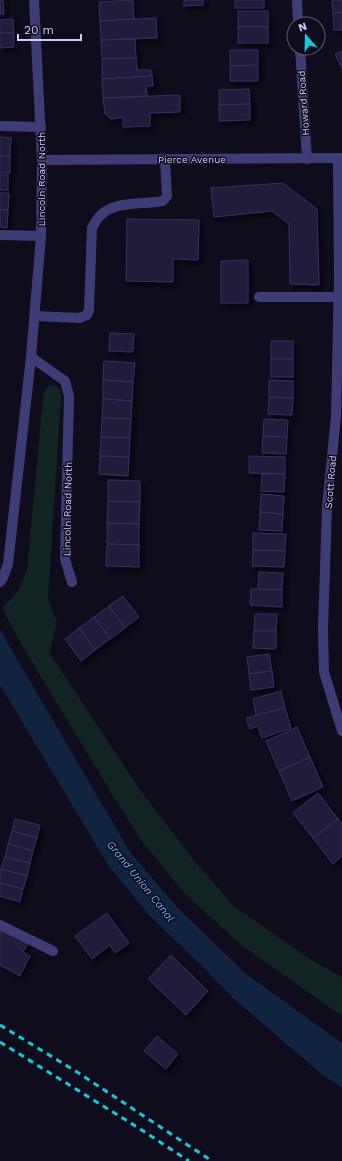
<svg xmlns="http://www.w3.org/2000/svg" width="342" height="1161" viewBox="0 0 342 1161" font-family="'Work Sans',sans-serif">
<defs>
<filter id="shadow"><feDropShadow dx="3.5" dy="3.5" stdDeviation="2" flood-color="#0009"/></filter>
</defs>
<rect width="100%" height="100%" fill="#0f0c1b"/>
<path fill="#102423" d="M51,385L56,386L60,390L61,397L48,599L57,622L49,652L138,787L192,858L234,906L311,960L342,977V1016L241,945L185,894L141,840L113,796L23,647L2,608L18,591L27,570L43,397L45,389Z"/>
<path fill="#11243f" d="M0,630L130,852L177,907L245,973L342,1043V1088L324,1076L233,998L203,967L148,914L108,865L0,685Z"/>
<g fill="#211a3a" stroke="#392e64" filter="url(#shadow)">
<path d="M0,0H3L4,14H0Z"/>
<path d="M133,0L134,19L100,21L99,2Z"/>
<path d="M184,0H203V5L184,6Z"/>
<rect x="235" y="0" width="29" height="8"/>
<path d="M332,0H342V12L333,13Z"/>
<rect x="238" y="11" width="30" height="16"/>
<path d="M342,12V30H334L333,13Z"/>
<path d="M156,18L157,38L101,40L100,21Z"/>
<path d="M13,19L14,33H0V20Z"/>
<rect x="238" y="27" width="30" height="16"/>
<path d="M0,33H14V47L0,48Z"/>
<path d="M135,39L136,58L102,59L101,40Z"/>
<path d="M230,50H258V65L230,66Z"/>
<path d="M342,51V69L335,54Z"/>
<path d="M136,58L137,70H151L152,76L102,79V59Z"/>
<path d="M258,65V81H230V66Z"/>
<path d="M152,76L153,86H146L147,96L103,98L102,79Z"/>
<path d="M249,89L250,104L219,105V90Z"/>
<path d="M180,95V112L150,113V126L123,127V117L111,119L105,114L103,98Z"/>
<path d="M250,104V120L219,121V105Z"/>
<path d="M0,137L11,138L10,156H0Z"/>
<rect x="0" y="156" width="10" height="17"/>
<rect x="0" y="175" width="8" height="15"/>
<path d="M283,183L317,209L319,285L290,284L289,224L272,211L214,217L211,188Z"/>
<path d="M0,193H9L8,210H0Z"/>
<path d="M0,210H8L7,228L0,227Z"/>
<path d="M127,219L199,220L198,260L173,259V282L126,281Z"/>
<path d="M248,260V303H221V261Z"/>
<path d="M110,333L134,334L133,352L109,351Z"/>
<rect x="271" y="341" width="22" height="18"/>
<rect x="271" y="359" width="22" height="18"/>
<path d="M104,361L135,363L133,382L103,380Z"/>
<path d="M103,380L133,382L132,401L103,399Z"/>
<path d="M269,380L293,381V398L269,397Z"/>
<path d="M269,397L293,398L292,415L268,414Z"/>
<path d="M103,399L132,401L131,419L102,418Z"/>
<path d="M102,418L131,419L130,438L101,437Z"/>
<path d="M264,419L288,420L287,437L263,436Z"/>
<path d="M263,436L287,437L286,454L262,453Z"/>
<path d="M101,437L130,438L129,457L100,456Z"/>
<path d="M100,456L129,457L128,476L99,474Z"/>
<path d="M249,456L285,457V474L249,473Z"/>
<path d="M262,474H285L284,492L261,491Z"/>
<path d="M108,480L140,481V502L108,501Z"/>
<path d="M261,494L284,496L283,514L260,512Z"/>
<path d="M108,501L140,502L139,524L107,523Z"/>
<path d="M260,512L283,514L282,531L259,530Z"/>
<path d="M107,523L139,524V545L107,544Z"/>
<path d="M253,533L286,534L285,551L253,550Z"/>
<path d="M107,544L139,545V567L106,566Z"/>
<path d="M253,550L285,551L284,567L252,566Z"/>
<path d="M259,572L283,573L282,590L258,589Z"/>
<path d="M251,589L282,590V607L250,605Z"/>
<path d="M123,596L139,617L125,628L109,606Z"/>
<path d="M109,606L125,628L110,639L94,617Z"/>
<path d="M255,614H277L276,631H254Z"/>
<path d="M94,617L110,639L95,650L79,628Z"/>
<path d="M79,628L95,650L81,661L65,639Z"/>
<path d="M254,631H276V649L253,648Z"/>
<path d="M269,654L272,671L249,674L247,657Z"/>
<path d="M272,671L274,687L251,690L249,674Z"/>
<path d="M281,691L285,708L256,716L253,699Z"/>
<path d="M285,708L291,728L262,738L258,726L250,729L246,718Z"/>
<path d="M297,727L310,757L279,771L266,741Z"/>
<path d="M310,757L323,787L292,801L279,771Z"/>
<path d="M318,793L338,819L313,838L293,813Z"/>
<path d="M15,819L40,825L37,838L12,831Z"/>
<path d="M338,819L342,824V856L333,864L313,838Z"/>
<path d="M12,831L37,838L33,851L8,844Z"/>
<path d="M8,844L33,851L30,863L5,857Z"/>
<path d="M5,857L30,863L27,876L1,869Z"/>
<path d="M1,869L27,876L23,889L0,883V875Z"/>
<path d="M0,883L23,889L20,902L0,896Z"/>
<path d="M107,913L129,943L115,953L110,945L92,959L75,936Z"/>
<path d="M0,929L28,943L23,952L30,956L20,976L0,965Z"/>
<path d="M171,955L208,991L186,1015L148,979Z"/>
<path d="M157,1036L178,1054L166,1069L144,1051Z"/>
</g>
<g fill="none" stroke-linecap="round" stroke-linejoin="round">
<g stroke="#3e3c76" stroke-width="10">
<path d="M297,0L298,24"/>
<path d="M300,48L307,159"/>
<path d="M0,126L41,127"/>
<path d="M338,158L339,277L336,416L327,507L323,629L324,672L342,731"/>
<path d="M42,160L342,158"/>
<path d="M0,235L41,236"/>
<path d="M259,297H338"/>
<path d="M35,316L79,318L87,315L89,310L92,228C94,225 96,220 99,217C113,200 143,205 163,201L167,196L165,159"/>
<path d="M31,357L65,381L69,396L65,559L72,582"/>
<path d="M0,582L3,578L8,564L31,357L41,236L42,160L34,0"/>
<path d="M0,925L53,951"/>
</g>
<g stroke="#14c8dd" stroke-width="3" stroke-dasharray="6 5" stroke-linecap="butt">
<path d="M0,1025L77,1072L212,1161"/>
<path d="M0,1042L137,1127L189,1161"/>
</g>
</g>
<g text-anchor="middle" stroke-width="3" stroke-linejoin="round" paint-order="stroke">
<g font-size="10" fill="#d0cbfa" stroke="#0f0c1b">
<text transform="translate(303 103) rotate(-94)" y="4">Howard Road</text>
<text x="192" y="163">Pierce Avenue</text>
<text transform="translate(41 179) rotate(-90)" y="4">Lincoln Road North</text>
<text transform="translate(330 482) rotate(-85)" y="4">Scott Road</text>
<text transform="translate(67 509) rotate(-89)" y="4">Lincoln Road North</text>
</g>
<g font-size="11" font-style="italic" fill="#62aef1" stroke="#0f0c1b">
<text transform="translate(141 881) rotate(51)" y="4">Grand Union Canal</text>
</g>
</g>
<g transform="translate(306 36) rotate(340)"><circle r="19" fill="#0f0c1b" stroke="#5c5874"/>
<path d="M0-3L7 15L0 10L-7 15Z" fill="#14c8dd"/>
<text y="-6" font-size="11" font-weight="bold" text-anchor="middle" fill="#d0cbfa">N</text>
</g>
<path d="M18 34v6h63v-6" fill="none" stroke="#d0cbfa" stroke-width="2"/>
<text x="24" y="34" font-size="12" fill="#d0cbfa" stroke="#0f0c1b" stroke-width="3" paint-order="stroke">20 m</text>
</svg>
